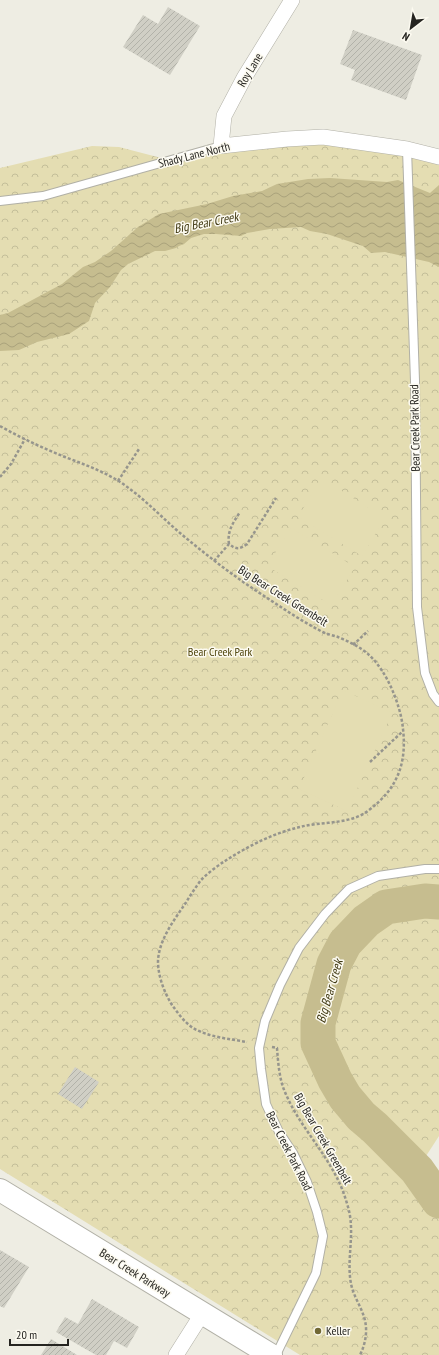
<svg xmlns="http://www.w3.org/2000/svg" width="439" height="1355" viewBox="0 0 439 1355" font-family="'PT Sans Narrow',sans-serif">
<defs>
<pattern id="park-crowns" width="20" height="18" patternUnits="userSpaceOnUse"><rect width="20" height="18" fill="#e4ddb2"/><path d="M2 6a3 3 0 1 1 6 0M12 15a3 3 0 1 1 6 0" fill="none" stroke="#c3be99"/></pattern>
<pattern id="water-waves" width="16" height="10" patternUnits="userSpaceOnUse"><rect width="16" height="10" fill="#c6bd8f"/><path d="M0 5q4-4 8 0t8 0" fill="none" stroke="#aaa27b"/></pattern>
<pattern id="building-hatch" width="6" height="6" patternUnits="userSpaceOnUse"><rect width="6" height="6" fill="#d0cfc5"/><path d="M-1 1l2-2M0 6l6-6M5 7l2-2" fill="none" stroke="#b2b2a9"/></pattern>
</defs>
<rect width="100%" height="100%" fill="#eeede3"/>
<path fill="url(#park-crowns)" d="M287,139L439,157V1136L417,1170L439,1201V1355H300L0,1169V168L92,146L119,147L169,160L221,146Z"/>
<g fill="#e4ddb2">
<path d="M321,478L385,518L362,556L298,517Z"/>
<path d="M291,528L355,567L331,605L267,566Z"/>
<path d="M343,690L392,713L347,811L299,789Z"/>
</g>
<path fill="url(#water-waves)" d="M330,178L387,182L398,180L430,193L439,185V267L429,262L385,252L371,253L363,246L327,234L310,231L301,227L270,229L247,233L241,236L216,234H204L191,238L184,244L179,246L176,248L165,251H155L128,264L121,270L110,287L95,303L89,321L69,334L37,342L19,350L0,351V315L8,313L62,284L83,267L95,262L111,251L138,227L159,214L207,204L233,196L262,191L277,184L308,179Z"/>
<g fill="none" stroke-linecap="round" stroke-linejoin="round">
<path stroke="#c6bd8f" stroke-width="35" d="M439,902L425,901L386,907L366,921L345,943L334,964L318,1023V1043L335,1080L345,1097L361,1116L375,1128L417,1170L439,1201"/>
</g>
<g fill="url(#building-hatch)">
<path d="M168,7L200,26L170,75L123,47L143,15L158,24Z"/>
<path d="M353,30L422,55L406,100L351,80L355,70L340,64Z"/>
<path d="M75,1067L99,1082L82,1109L58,1094Z"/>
<path d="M0,1250L29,1267L4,1308L0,1306Z"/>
<path d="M92,1299L139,1327L127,1348L114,1341L106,1355H96L56,1332L65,1317L78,1324Z"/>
<path d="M51,1339L77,1355H41Z"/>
</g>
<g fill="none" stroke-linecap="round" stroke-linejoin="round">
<defs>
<g id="lane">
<path d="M407,149L415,381L417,607L425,673L433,694L439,702"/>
<path d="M0,201L43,196L221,146"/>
<path d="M276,1355L316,1273L323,1236L317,1212L307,1182L293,1153L279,1132L266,1104L261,1069L259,1048L265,1021L280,985L299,948L325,914L349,889L378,876L425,869H439"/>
</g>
<g id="street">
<path d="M292,0L244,78L224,116L221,146L287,139L323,137L407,149L439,157"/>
<path d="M176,1355L202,1314"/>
</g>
<path id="secondary" d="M0,1190L271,1355"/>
</defs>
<use href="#lane" stroke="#b1b0a6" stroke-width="10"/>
<use href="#street" stroke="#b1b0a6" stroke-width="16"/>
<use href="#secondary" stroke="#b1b0a6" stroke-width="24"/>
<g stroke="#96958d" stroke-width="2.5" stroke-dasharray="3 2" stroke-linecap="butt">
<path d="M0,426C21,438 43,448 65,457C83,464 100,470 117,480C141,495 159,515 180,533C205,554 231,574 258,592C278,605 298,619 319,630C325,634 332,635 338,637C348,641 362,648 369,655C387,671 401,706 403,729C407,764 397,789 369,810C351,825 322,821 300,827C274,833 248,846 225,861C217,866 208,873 201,880C196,887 191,894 187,901C175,919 159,939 158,961C158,976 164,992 172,1005C178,1013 184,1022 193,1028C208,1037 230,1039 247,1042"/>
<path d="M0,477L11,464L25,439"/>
<path d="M118,481L139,449"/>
<path d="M229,544C227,531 233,523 240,512"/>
<path d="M214,561L229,544C236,550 240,549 247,544L276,498"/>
<path d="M353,645L368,631"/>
<path d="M370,762L403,731"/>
<path d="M272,1047L277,1048C278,1061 279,1075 283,1087C295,1120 320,1145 336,1176C341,1185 345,1196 348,1207C356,1234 345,1262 352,1288C355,1298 361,1307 364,1317C368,1329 366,1343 360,1355"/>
</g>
<use href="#lane" stroke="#fff" stroke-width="8"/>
<use href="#street" stroke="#fff" stroke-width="15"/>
<use href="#secondary" stroke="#fff" stroke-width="22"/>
</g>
<circle fill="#716834" stroke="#fcfaf0" stroke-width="1.5" cx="318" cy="1331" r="4"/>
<g text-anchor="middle" stroke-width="3" stroke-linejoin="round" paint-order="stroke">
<g font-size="12" fill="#252420" stroke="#fcfaf0">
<text transform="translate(250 70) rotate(-59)" y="4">Roy Lane</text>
<text transform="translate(194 155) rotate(-14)" y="4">Shady Lane North</text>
<text transform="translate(415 428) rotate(-91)" y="4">Bear Creek Park Road</text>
<text transform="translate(283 596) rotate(32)" y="4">Big Bear Creek Greenbelt</text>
<text transform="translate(323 1139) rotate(60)" y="4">Big Bear Creek Greenbelt</text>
<text transform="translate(289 1151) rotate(63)" y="4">Bear Creek Park Road</text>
<text transform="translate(135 1273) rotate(32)" y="4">Bear Creek Parkway</text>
</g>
<g font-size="12" fill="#50460d" stroke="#fcfaf0">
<text x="220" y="656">Bear Creek Park</text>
</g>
<g font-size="12" fill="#252420" stroke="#fcfaf0" text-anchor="start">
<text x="326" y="1335">Keller</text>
</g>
<g font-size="13" font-style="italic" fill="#403913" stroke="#fcfaf0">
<text transform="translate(206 222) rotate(-11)" y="5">Big Bear Creek</text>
<text transform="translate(329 991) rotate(-74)" y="5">Big Bear Creek</text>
</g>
</g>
<g transform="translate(411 28) rotate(211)" stroke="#fcfaf0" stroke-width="3" paint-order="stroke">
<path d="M0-3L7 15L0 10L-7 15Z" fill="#252420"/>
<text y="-6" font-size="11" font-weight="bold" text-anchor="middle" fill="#252420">N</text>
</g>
<path d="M10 1339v6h58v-6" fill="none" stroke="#252420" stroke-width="2"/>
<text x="16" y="1339" font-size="12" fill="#252420" stroke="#fcfaf0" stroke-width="3" paint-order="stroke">20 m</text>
</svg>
